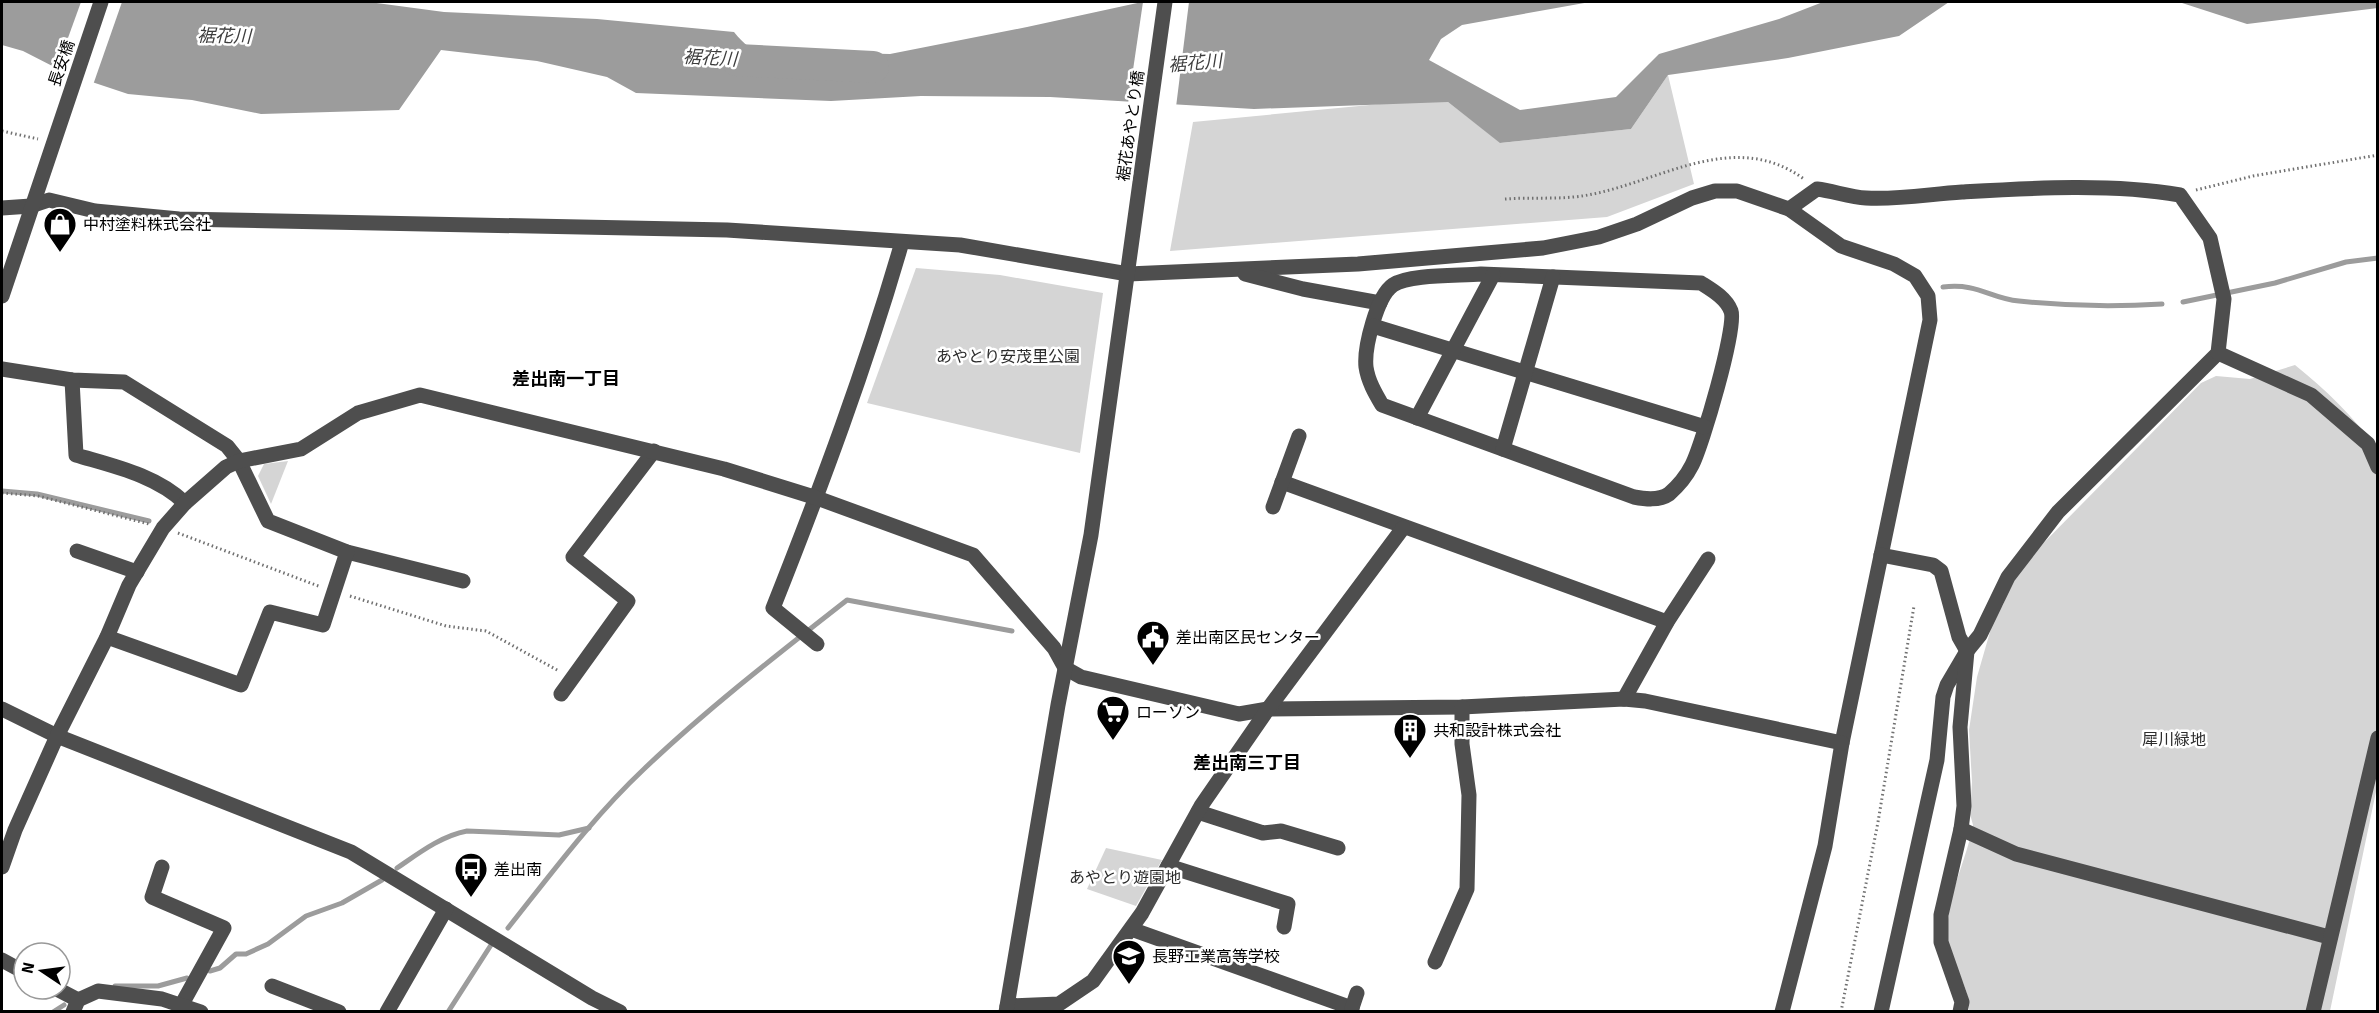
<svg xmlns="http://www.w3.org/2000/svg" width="2379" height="1013" viewBox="0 0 2379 1013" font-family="Signika,'Noto Sans JP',sans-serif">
<rect width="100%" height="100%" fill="#fff"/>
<g fill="#d5d5d5">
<path d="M1668,75L1694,184L1607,217L1170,251L1193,122L1401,102H1448L1501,143L1631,129Z"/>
<path d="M916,268L1000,275L1103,293L1080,453L867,403Z"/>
<path d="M2295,365C2326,390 2353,416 2377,449V787L2330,1011H1969C1970,984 1951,967 1948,942C1944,899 1966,864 1973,825L1970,814L1972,782L1969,730L1977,677L1994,618L2003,605L2016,571L2201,383L2216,376L2250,379Z"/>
<path d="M288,461L271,504L258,476L264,464Z"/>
<path d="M1106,848L1162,860L1136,906L1087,889Z"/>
</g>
<g fill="#9c9c9c">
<path d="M2,2H369L444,12L597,19L734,32C761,66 794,63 834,65L848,53L890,54L1027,27L1142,2H1590L1462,25L1441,39L1429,60L1520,110L1616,97L1659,54L1779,19L1823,2H1949L1899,36L1788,58L1668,75L1631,129L1500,143L1448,102L1254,109L1050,97L921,96L831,101L636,93L607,77L537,61L441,50L399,110L261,114L192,100L128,94L68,74L23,51L2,45Z"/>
<path d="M2179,2H2377L2378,8L2247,24Z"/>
</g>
<g fill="#fff">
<path d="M81,2H122L93,85L56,71Z"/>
<path d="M1143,2H1189L1176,107L1128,104Z"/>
</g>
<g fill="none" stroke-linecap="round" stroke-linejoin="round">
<g stroke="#9c9c9c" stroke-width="5">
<path d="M1943,287C1979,283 1989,298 2019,301C2066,306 2114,307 2162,304"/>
<path d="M2183,302L2275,283L2346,262L2378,258"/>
<path d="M2,491L37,494L149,521"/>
<path d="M397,868C419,853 441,836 467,831L559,835L589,828"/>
<path d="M508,928C551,874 593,817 644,769C707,709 778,654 847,600L1012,631"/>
<path d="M210,971L220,968L236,954H246L268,944L306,916L342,903L382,880"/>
<path d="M115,986H158L187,978"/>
<path d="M53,1012L64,1005"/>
<path d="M448,1012L491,945"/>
</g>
<path stroke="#9c9c9c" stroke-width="32" d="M737,60L873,67"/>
<g stroke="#707070" stroke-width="3" stroke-dasharray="1.5 3" stroke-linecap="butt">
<path d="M2,131L38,139"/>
<path d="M2196,190L2253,176L2378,155"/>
<path d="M1505,199C1532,197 1562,200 1588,195C1660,182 1734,128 1804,179"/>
<path d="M2,493L38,496L149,524"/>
<path d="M178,533L321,587"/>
<path d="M350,596L446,626L486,631L559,671"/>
<path d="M1841,1012L1878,822L1914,606"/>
</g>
<g stroke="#4e4e4e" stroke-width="15">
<path d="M2,208L31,206L49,200L95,211L179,219L727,230L960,245L1128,274L1358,264L1543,248L1599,237L1637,224L1692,198L1715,191H1737L1789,209L1841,246L1894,264L1915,276L1928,296L1930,320L1842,743L1825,846L1782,1012"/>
<path d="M1789,209L1817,189C1833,191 1850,197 1866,198C1898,200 1930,194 1962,192C2031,188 2112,183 2180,195L2210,238L2224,299L2218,353L2058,512L2008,577L1980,635L1967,651L1947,685L1943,697L1937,760L1881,1012"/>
<path d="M1245,274L1303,289L1380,303"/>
<path d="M1481,274L1701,283C1712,290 1726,298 1731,311C1737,327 1702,446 1692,465C1687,475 1677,487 1669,494C1659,501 1645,499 1634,497L1382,405C1375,393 1368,381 1366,367C1364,347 1377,296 1393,285C1409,274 1460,276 1481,274Z"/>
<path d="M2,296L101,2"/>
<path d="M1373,326L1705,427"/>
<path d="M2218,353L2311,395L2368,444L2378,467"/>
<path d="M2,369L72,380L124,382L227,446L239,461L268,521L347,552L463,581"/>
<path d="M72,380L76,455C113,466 156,475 185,503"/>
<path d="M1417,418L1493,275"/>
<path d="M1503,449L1553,277"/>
<path d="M1282,482L1667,622"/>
<path d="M1273,507L1299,436"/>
<path d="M77,551L137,572"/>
<path d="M1881,555L1933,565L1941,571L1959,637L1967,651L1960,727L1964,806L1961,829L1941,915V942L1962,1002L1960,1012"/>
<path d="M107,637L241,685L270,612L323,625L347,552"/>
<path d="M817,644L773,608C821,487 866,367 902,242"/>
<path d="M561,694L628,601L573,557L654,451"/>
<path d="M1624,699L1667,622L1708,559"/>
<path d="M2,709L57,736L351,852L592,998L620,1012"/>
<path d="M1198,812L1263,833L1281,831L1338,848"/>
<path d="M1961,829L2016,854L2329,937"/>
<path d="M1168,866L1288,904L1284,927"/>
<path d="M2,867L15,830L57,736L107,637L129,585L163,528L185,503L226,467L239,461L301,449L358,413L420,395L724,469L817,498L973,555L1054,648L1065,668L1081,677L1239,714L1268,709L1462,707L1624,699L1645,701L1842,743"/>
<path d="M162,867L152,897L224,928L182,1004"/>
<path d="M1131,929L1352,1008L1350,1012"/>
<path d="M2,960L24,972"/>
<path d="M1435,962L1467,889L1469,795L1462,744V707"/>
<path d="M272,986L339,1012"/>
<path d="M57,989L78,1000"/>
<path d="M1007,1006L1059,1004L1093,981L1142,913L1201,806L1268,709L1403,528"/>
<path d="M1352,1008L1357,993"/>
<path d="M73,1012L78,1000L98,991L162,999L201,1012"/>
<path d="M387,1012L446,909"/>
<path d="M1006,1012L1058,705L1091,535L1165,2"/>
<path d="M2313,1012L2378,738"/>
</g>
</g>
<defs>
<symbol id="shop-pin" viewBox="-11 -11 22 30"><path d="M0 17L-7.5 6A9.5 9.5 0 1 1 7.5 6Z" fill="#000" stroke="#fff"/><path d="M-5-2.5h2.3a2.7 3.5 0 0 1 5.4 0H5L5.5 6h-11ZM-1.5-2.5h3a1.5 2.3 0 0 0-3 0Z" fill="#fff"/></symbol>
<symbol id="civic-pin" viewBox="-11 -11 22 30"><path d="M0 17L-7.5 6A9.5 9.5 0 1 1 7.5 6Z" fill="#000" stroke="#fff"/><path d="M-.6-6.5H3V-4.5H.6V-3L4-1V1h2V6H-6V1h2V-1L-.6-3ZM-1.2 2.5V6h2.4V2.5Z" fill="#fff"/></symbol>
<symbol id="supermarket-pin" viewBox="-11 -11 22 30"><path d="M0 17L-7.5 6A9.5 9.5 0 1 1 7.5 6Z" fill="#000" stroke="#fff"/><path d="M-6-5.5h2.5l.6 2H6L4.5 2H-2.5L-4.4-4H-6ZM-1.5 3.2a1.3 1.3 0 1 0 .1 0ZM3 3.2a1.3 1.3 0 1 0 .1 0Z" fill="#fff"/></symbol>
<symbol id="building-pin" viewBox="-11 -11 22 30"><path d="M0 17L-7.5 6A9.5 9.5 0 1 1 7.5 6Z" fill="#000" stroke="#fff"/><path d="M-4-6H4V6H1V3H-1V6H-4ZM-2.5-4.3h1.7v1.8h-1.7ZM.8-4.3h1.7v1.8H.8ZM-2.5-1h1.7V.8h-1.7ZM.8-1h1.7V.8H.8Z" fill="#fff"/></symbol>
<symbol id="bus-pin" viewBox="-11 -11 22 30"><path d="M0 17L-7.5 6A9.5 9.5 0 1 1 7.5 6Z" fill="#000" stroke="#fff"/><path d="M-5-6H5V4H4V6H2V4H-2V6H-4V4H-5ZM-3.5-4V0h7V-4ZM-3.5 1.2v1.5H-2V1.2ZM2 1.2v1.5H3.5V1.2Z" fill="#fff"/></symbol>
<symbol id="school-pin" viewBox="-11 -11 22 30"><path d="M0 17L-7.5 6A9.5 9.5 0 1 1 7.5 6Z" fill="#000" stroke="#fff"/><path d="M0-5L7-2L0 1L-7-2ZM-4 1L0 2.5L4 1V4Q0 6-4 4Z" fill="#fff"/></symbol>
</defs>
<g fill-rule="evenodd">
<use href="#shop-pin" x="41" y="205" width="38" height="52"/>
<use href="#civic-pin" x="1134" y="618" width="38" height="52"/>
<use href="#supermarket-pin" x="1094" y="693" width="38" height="52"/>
<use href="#building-pin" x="1391" y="711" width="38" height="52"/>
<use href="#bus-pin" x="452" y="850" width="38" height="52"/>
<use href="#school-pin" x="1110" y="937" width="38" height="52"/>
</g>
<g text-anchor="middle" stroke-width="5" stroke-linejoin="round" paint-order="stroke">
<g font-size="16" fill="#000" stroke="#fff">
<text transform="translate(61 63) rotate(-71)" y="6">長安橋</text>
<text transform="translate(1130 126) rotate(-82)" y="6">裾花あやとり橋</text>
</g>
<g font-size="16" fill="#000" stroke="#fff" text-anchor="start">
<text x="83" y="230">中村塗料株式会社</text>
<text x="1176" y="643">差出南区民センター</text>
<text x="1136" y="718">ローソン</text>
<text x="1433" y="736">共和設計株式会社</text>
<text x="494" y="875">差出南</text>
<text x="1152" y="962">長野工業高等学校</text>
</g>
<g font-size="16" fill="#2c2c2c" stroke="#fff">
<text x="1008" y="362">あやとり安茂里公園</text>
<text x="2174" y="745">犀川緑地</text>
<text x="1125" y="883">あやとり遊園地</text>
</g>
<g font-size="18" font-style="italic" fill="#3d3d3d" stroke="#fff">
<text transform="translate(224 36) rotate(1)" y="6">裾花川</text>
<text transform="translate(710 58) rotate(3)" y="6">裾花川</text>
<text transform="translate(1195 63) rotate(-5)" y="6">裾花川</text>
</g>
<g font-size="18" font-weight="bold" fill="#000" stroke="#fff">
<text x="566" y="385">差出南一丁目</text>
<text x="1247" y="769">差出南三丁目</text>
</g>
</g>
<rect width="2379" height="1013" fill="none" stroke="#000000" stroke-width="6"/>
<g transform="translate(42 971) rotate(283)"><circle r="28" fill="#ffffff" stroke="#999999" stroke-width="1.5"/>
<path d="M0-4.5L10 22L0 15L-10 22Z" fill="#000000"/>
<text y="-9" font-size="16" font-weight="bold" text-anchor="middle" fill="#000000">N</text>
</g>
</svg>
